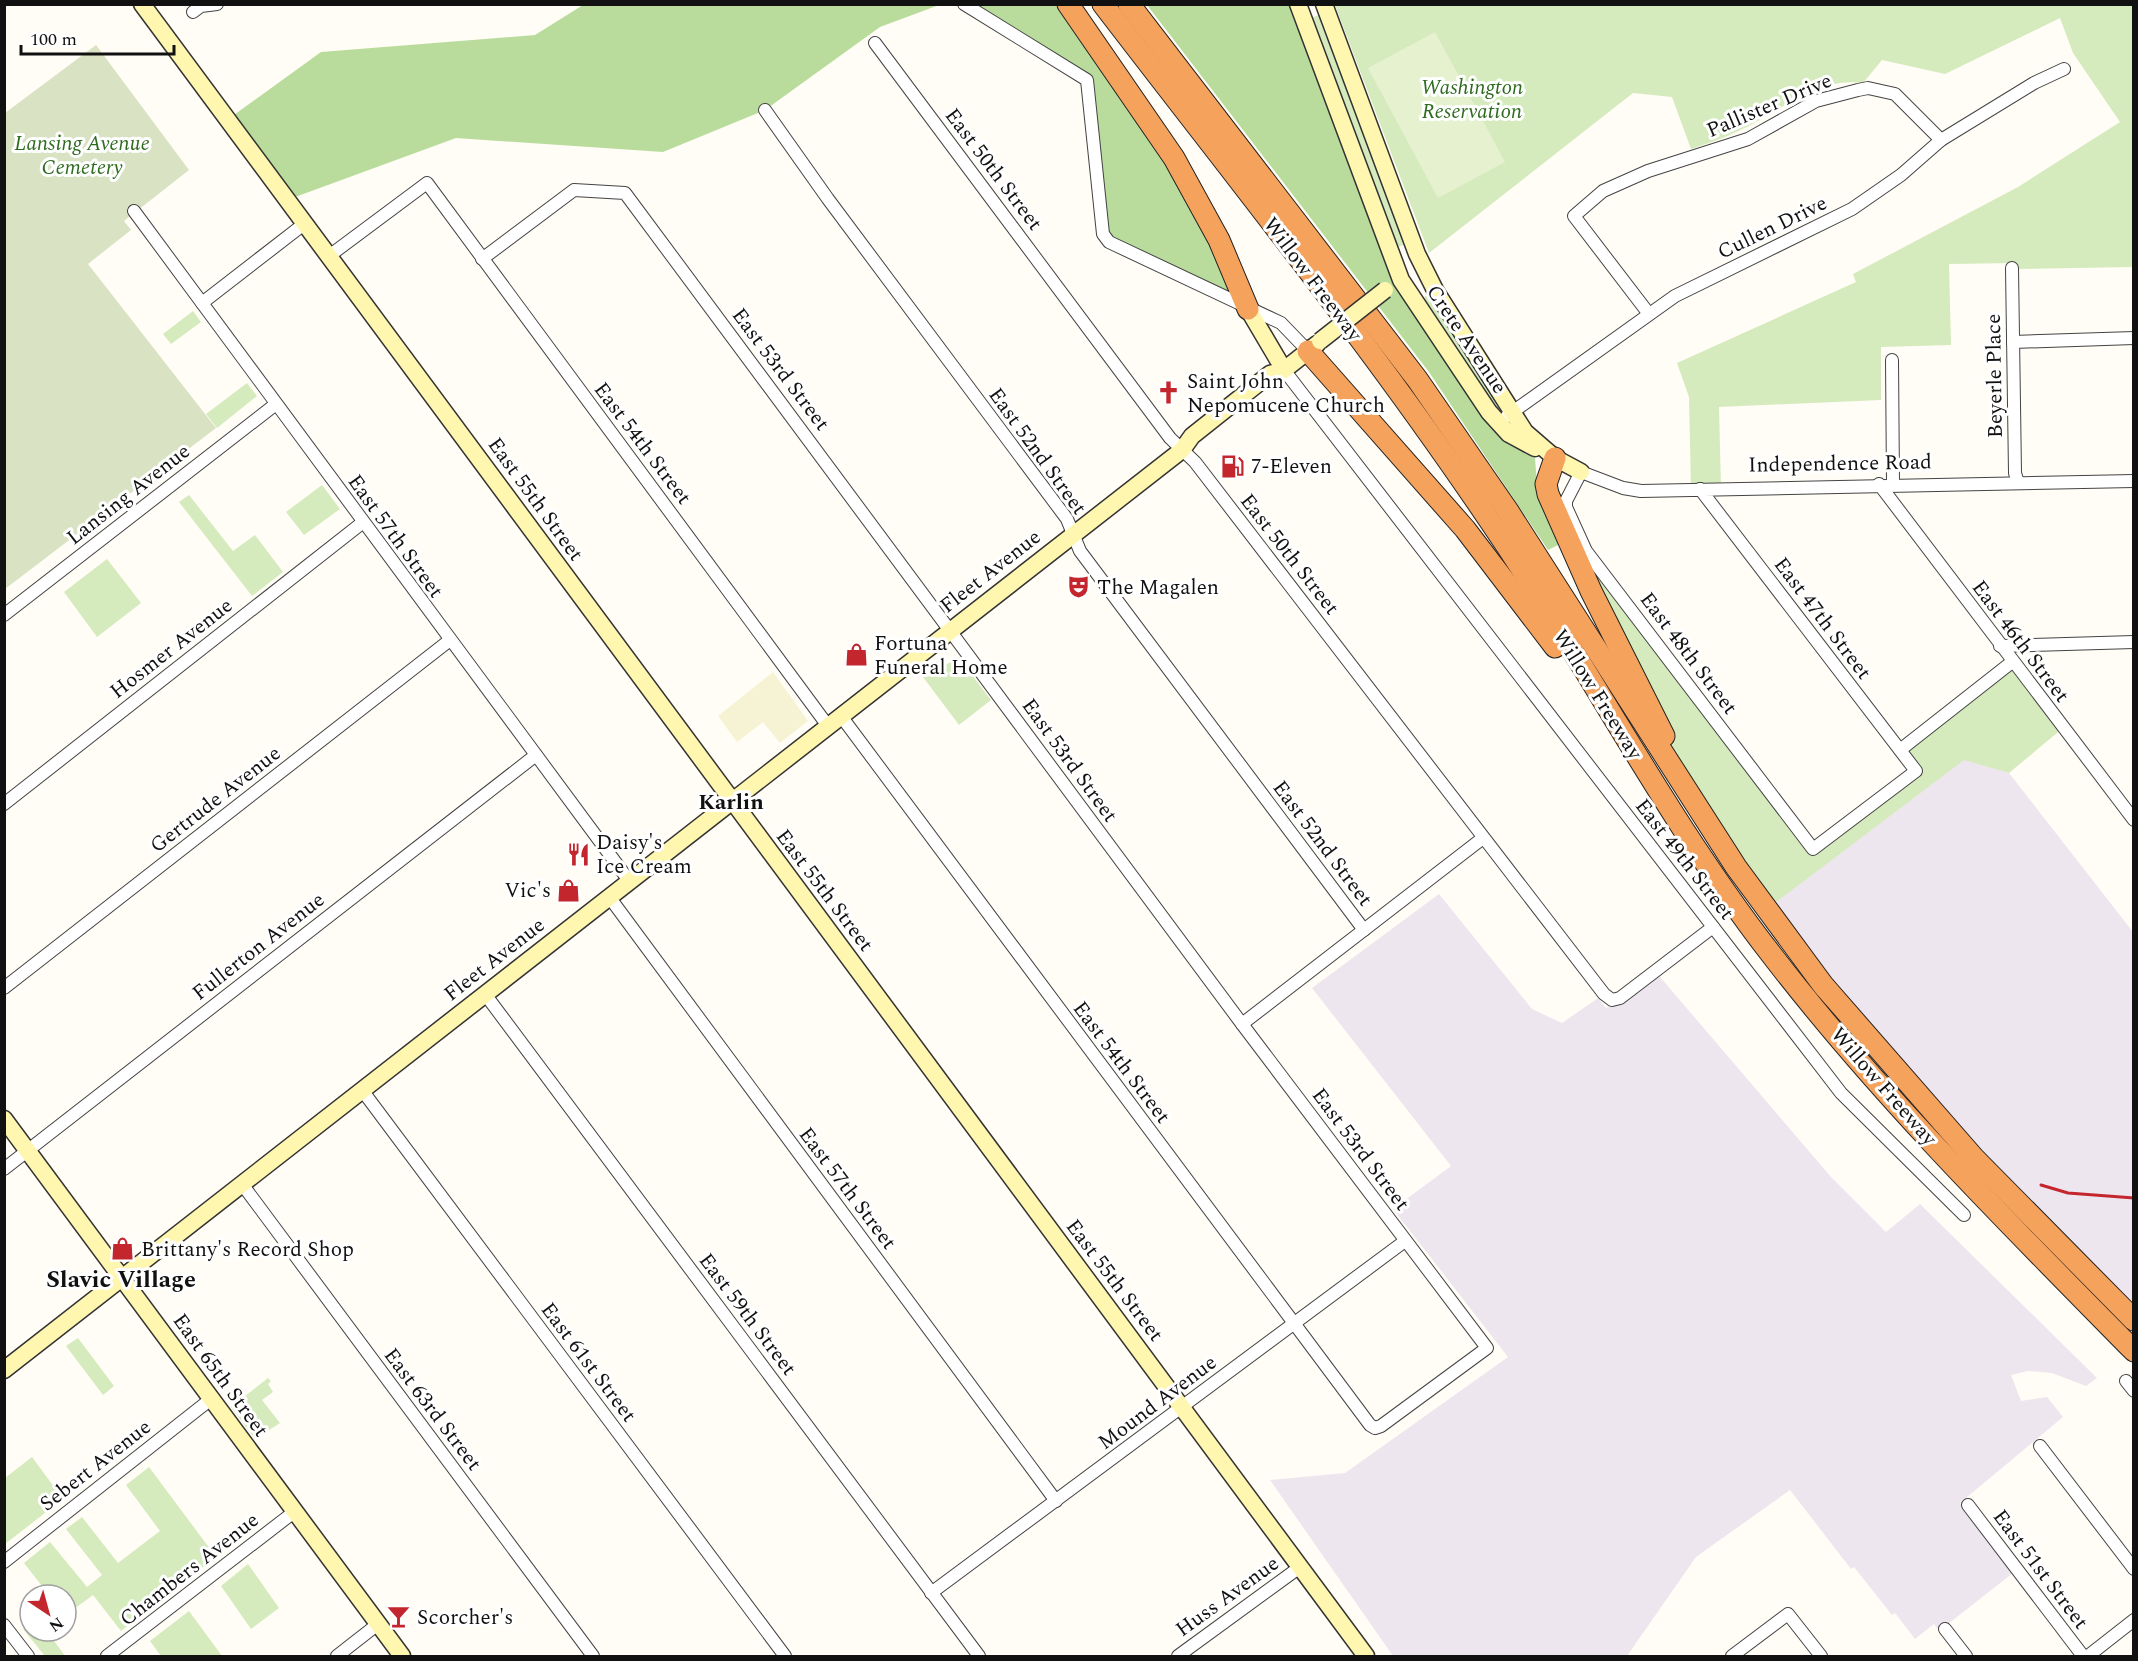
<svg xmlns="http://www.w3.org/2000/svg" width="2138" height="1661" viewBox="0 0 2138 1661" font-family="Spectral,serif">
<rect width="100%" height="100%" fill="#fffdf5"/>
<g fill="#eee6ef">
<path d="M1964,759L2009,773L2133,932V1320L1974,1158L1767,909Z"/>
<path d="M1439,894L1532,1009L1562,1023L1598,998L1606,1008L1655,971L1831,1177L1886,1232L1920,1204L2097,1378L2086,1386L2052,1373L2028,1371L2011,1375L2021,1401L2047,1397L2063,1417L1960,1503L2013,1573L1939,1631L1934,1624L1915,1639L1895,1613L1892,1615L1854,1567L1851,1569L1790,1490L1696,1557L1627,1656H1393L1270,1480L1345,1473L1508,1357L1393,1209L1451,1166L1312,988Z"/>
</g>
<path fill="#f6f3d4" d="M773,672L808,721L780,743L763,722L737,742L718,716Z"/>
<g fill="#d5ebbd">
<path d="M1335,5H2133V267L2017,269L2016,263L1949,264L1951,345L1881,347V400L1719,407L1721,488L1691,489L1689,397L1677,363L1856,282L1853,274L2018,187L2120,122L2073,53L2060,18L1945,74L1882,60L1863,83C1823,77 1789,104 1756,122C1735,134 1713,142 1691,149L1672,97L1633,93L1429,253Z"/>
<path d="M1321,14L1404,234V245L1397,247L1311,18Z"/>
<path d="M1425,296H1429L1498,406V411L1494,412L1424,299Z"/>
<path d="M193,311L201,322L171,344L163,334Z"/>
<path d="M247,383L257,396L217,428L206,414Z"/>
<path d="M322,485L340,509L304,535L286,512Z"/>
<path d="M189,495L233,551L255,535L283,572L252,596L179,502Z"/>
<path d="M1586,551L1813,849L1916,772L1900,750L2012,662L2063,728L2009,773L1964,760L1767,909L1702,811L1591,591Z"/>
<path d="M107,559L141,603L97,637L64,592Z"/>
<path d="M959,658L991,700L959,725L923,677L943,661L947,664Z"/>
<path d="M78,1338L114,1386L103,1395L66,1346Z"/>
<path d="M268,1378L271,1381L268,1384L273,1392L262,1400L280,1423L255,1439L231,1407Z"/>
<path d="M32,1457L63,1499L5,1544V1478Z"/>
<path d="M149,1467L216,1557L121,1631L93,1595L66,1615V1595H49L24,1563L50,1542L87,1587L102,1575L66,1529L82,1517L118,1563L160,1531L126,1485Z"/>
<path d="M248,1564L279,1608L251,1629L221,1586Z"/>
<path d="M189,1611L222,1656H161L150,1641Z"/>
<path d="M30,1624V1631H47L65,1656H45L23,1629Z"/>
</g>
<g fill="#b9dc9c">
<path d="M583,5H939L880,27L765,110L663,152L456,138L287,200L227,120L321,52L535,35Z"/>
<path d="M964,5H1068L1174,158L1248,309L1109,242L1088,86Z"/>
<path d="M1147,5H1298L1394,263L1518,447L1535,458L1537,485L1562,543L1548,550L1429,372Z"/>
</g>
<path fill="#d9e3c4" d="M96,45L189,170L124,221L131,230L88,264L216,428L5,589V113Z"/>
<path fill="#e6f2cf" d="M1435,32L1505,162L1438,198L1368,68Z"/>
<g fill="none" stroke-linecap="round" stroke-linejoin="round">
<defs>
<g id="street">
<path d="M964,4L1087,80L1103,234L1109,242L1281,323L1308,351"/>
<path d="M193,12L201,6L217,4"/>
<path d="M875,43L1170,438L1195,462L1604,994L1612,1000L1620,998L1713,927"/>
<path d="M765,110L828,199L1067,519L1080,551L1364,930"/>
<path d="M134,211L630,882"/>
<path d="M329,256L427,183L828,726"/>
<path d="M482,259L574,190L625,193L1242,1024L1487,1348L1381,1426L1375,1428L1370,1425L841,716"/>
<path d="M2012,268L2015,473L2018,483"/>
<path d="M202,303L304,224"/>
<path d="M1649,314L1574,216L1603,191L1648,171L1748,139L1816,101L1858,90L1868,88L1895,94L1941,140"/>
<path d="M2013,342L2134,338"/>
<path d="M1892,360L1893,484"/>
<path d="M1284,370L1841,1093L1964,1215"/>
<path d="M1507,416L1675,296L1852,209L1901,175L1941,140L2034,83L2064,69"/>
<path d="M1879,484L2134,820"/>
<path d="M1700,489L1916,771L1813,849L1586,551L1566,507V501L1581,472L1623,488L1641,491L2134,481"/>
<path d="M4,615L276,404"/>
<path d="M2000,646L2134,642"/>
<path d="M1900,750L2012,662"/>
<path d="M4,804L362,523"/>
<path d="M610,898L1056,1501"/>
<path d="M4,988L450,640"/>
<path d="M485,994L979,1656"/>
<path d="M1242,1024L1483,838"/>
<path d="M362,1090L785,1656"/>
<path d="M4,1169L536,755"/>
<path d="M242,1184L593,1656"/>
<path d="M2126,1381L2134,1391"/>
<path d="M2040,1446L2134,1569"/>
<path d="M1968,1505L2083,1656"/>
<path d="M4,1562L211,1399"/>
<path d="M931,1593L1405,1241"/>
<path d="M4,1625L28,1656"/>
<path d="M1945,1629L1966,1656"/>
<path d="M107,1656L294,1512"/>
<path d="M337,1656L378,1624"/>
<path d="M1178,1656L1300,1567"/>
<path d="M1732,1656L1788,1614L1821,1656"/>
<path d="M2088,1656L2134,1620"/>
</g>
<g id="secondary">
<path d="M142,4L1366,1656"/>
<path d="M1298,4L1401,280L1489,412L1509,434L1535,448"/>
<path d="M1324,4L1417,254L1435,290L1525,432L1555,458L1581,472"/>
<path d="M1248,309L1284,370"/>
<path d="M4,1119L402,1656"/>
<path d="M4,1370L1182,450L1192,436L1270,374L1284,370L1317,344"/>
</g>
<g id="highway">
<path d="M1068,4L1174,158L1219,240L1248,309"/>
<path d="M1103,4C1240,183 1382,358 1506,545C1596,681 1671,825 1771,954C1880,1096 2008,1223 2134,1351"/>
<path d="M1129,4L1417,379L1508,511L1736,867L1823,985L1974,1158L2134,1320"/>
<path d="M1308,351L1465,529L1555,647"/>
<path d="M1555,458L1546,484L1548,494L1591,591L1664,736"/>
</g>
</defs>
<use href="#street" stroke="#444" stroke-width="14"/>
<use href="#secondary" stroke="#333" stroke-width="19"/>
<use href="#highway" stroke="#222" stroke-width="23"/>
<use href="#street" stroke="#fff" stroke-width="12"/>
<use href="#secondary" stroke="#fff6b0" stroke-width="16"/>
<use href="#highway" stroke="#f5a25d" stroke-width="21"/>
<path stroke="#c4262e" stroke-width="3" d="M2041,1185L2068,1193L2134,1198"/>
<defs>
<path id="secondary-bridge" d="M1320,341L1385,290"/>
</defs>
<use href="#secondary-bridge" stroke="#333" stroke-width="19" stroke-linecap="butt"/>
<use href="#secondary-bridge" stroke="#fff6b0" stroke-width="16"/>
</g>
<defs>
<symbol id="church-bare" viewBox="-9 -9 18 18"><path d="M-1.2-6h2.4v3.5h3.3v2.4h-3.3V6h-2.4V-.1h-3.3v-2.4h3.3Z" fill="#c4262e" stroke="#fff" stroke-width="2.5" paint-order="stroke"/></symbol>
<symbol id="fuel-bare" viewBox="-9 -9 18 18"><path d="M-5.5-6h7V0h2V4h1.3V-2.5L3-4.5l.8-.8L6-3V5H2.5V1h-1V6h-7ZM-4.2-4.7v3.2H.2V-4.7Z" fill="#c4262e" stroke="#fff" stroke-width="2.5" paint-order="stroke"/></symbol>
<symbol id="theatre-bare" viewBox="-9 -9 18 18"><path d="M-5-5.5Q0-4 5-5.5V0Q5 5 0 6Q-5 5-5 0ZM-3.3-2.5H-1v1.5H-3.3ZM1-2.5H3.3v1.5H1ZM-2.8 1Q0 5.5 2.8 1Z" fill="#c4262e" stroke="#fff" stroke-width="2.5" paint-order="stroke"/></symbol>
<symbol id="shop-bare" viewBox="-9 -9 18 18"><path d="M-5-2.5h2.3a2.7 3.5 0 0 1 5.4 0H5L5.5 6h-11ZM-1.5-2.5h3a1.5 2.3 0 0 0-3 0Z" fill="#c4262e" stroke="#fff" stroke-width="2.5" paint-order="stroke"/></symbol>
<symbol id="restaurant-bare" viewBox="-9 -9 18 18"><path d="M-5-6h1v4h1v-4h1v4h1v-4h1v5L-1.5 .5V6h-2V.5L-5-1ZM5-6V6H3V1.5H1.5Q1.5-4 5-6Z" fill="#c4262e" stroke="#fff" stroke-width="2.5" paint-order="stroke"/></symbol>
<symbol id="bar-bare" viewBox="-9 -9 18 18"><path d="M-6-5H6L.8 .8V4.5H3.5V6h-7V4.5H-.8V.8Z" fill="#c4262e" stroke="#fff" stroke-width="2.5" paint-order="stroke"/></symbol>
</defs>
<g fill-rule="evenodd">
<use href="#church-bare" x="1152" y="376" width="33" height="33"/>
<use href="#fuel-bare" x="1216" y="450" width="33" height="33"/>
<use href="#theatre-bare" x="1062" y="570" width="33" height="33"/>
<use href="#shop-bare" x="840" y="638" width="33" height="33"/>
<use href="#restaurant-bare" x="562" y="838" width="33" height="33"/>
<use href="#shop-bare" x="552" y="874" width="33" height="33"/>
<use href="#shop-bare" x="106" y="1232" width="33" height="33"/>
<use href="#bar-bare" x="382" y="1600" width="33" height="33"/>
</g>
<g text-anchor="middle" stroke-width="6" stroke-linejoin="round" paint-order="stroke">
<g font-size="21" font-style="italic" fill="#2f6b1f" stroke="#fff">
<text x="1472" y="94">Washington<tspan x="1472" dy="24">Reservation</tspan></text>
<text x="82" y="150">Lansing Avenue<tspan x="82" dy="24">Cemetery</tspan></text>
</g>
<g font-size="21" fill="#111" stroke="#fff">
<text transform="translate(1769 105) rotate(-23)" y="7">Pallister Drive</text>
<text transform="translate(994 169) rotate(53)" y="7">East 50th Street</text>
<text transform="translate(1772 227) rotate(-26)" y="7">Cullen Drive</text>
<text transform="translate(1313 279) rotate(53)" y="7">Willow Freeway</text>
<text transform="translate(1467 339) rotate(56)" y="7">Crete Avenue</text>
<text transform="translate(781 369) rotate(53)" y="7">East 53rd Street</text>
<text transform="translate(1994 376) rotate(-91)" y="7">Beyerle Place</text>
<text transform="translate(643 443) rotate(53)" y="7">East 54th Street</text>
<text transform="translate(1038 451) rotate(54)" y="7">East 52nd Street</text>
<text transform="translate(1840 463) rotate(-1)" y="7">Independence Road</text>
<text transform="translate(128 494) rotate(-38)" y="7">Lansing Avenue</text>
<text transform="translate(536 499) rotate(54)" y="7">East 55th Street</text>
<text transform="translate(396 536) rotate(54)" y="7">East 57th Street</text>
<text transform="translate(1290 554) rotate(52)" y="7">East 50th Street</text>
<text transform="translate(990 571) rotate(-38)" y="7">Fleet Avenue</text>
<text transform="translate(1823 618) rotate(53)" y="7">East 47th Street</text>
<text transform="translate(2021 641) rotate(53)" y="7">East 46th Street</text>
<text transform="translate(171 648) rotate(-38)" y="7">Hosmer Avenue</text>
<text transform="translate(1689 653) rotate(53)" y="7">East 48th Street</text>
<text transform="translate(1598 694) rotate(58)" y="7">Willow Freeway</text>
<text transform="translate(1070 760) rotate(54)" y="7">East 53rd Street</text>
<text transform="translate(215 799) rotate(-38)" y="7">Gertrude Avenue</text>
<text transform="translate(1323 843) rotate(53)" y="7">East 52nd Street</text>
<text transform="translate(1685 859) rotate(52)" y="7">East 49th Street</text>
<text transform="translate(825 890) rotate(53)" y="7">East 55th Street</text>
<text transform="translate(258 946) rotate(-38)" y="7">Fullerton Avenue</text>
<text transform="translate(494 959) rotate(-38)" y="7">Fleet Avenue</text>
<text transform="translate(1122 1062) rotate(53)" y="7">East 54th Street</text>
<text transform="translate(1884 1086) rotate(49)" y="7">Willow Freeway</text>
<text transform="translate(1361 1149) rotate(53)" y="7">East 53rd Street</text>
<text transform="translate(848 1188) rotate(53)" y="7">East 57th Street</text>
<text transform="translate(1115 1280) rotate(53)" y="7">East 55th Street</text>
<text transform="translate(748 1314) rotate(53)" y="7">East 59th Street</text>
<text transform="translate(589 1362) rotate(53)" y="7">East 61st Street</text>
<text transform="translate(221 1375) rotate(54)" y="7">East 65th Street</text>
<text transform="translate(1157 1402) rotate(-37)" y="7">Mound Avenue</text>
<text transform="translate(433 1409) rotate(53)" y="7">East 63rd Street</text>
<text transform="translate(95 1465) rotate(-38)" y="7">Sebert Avenue</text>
<text transform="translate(189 1569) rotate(-38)" y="7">Chambers Avenue</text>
<text transform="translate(2041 1569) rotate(53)" y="7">East 51st Street</text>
<text transform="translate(1227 1596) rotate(-36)" y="7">Huss Avenue</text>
</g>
<g font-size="21" fill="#111" stroke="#fff" text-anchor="start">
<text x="1187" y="388">Saint John<tspan x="1187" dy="24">Nepomucene Church</tspan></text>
<text x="1251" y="473">7-Eleven</text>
<text x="1097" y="594">The Magalen</text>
<text x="874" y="650">Fortuna<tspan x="874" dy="24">Funeral Home</tspan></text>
<text x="596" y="849">Daisy's<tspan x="596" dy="24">Ice Cream</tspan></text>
<text x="551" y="897" text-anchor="end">Vic's</text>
<text x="141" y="1256">Brittany's Record Shop</text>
<text x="417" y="1624">Scorcher's</text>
</g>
<g font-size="22" font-weight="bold" fill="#111" stroke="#fff">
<text x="731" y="809">Karlin</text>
</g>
<g font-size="24" font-weight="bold" fill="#111" stroke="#fff">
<text x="121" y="1287">Slavic Village</text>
</g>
</g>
<rect width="2138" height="1661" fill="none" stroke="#111111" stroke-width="12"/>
<g transform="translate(48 1613) rotate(144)"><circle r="28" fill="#ffffff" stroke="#a0a0a0" stroke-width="1.5"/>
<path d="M0-4.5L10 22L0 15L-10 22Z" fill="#c4262e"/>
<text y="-9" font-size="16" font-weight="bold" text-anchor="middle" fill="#111111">N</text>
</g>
<path d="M21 45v9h153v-9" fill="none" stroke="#111111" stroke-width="3"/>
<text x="30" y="45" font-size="18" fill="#111111" stroke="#ffffff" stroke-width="4.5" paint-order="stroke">100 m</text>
</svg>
